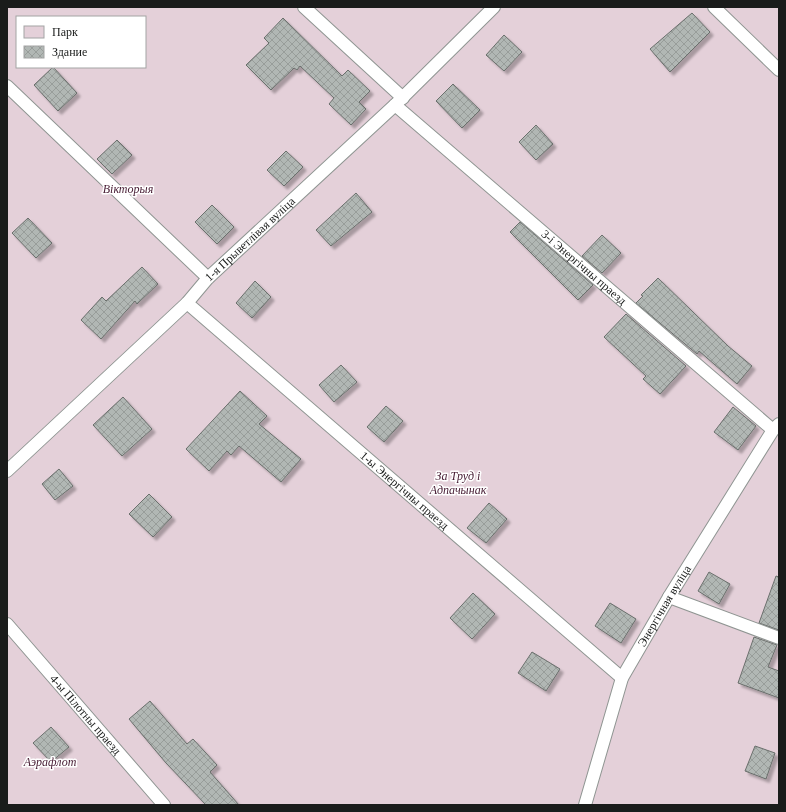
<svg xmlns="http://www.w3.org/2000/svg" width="786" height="812" viewBox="0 0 786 812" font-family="Georgia,serif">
<defs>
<pattern id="building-cross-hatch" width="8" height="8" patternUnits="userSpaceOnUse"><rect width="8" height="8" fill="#b1b7b4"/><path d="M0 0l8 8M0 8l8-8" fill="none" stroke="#989d9a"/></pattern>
<filter id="shadow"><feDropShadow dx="3.5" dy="3.5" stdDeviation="1" flood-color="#0004"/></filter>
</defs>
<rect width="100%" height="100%" fill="#e6ece9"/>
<path fill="#e4d0d9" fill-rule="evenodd" d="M7,7H779V805H7ZM17,17H145V67H17Z"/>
<g fill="url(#building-cross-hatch)" stroke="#6a6f6c" filter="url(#shadow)">
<path d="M692,13L710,32L670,72L650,49Z"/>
<path d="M283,18L342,76L348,70L370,91L359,102L366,109L351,125L329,104L334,98L300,66L297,70L294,68L271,90L246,65L269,43L264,38Z"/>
<path d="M504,35L522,52L504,71L486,55Z"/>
<path d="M53,67L77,93L58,111L34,85Z"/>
<path d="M453,84L480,110L462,128L436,101Z"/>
<path d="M536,125L553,144L536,160L519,142Z"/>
<path d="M117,140L132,155L112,174L97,159Z"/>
<path d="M286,151L303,167L284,186L267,170Z"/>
<path d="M356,193L372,212L331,246L316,230Z"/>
<path d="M212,205L234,227L217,244L195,222Z"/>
<path d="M28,218L52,243L36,258L12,233Z"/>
<path d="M520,222L593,285L578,300L510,232Z"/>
<path d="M602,235L621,253L602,273L582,256Z"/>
<path d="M142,267L158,284L137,304L135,301L101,339L81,320L102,297L106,301Z"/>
<path d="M658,278L728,346L752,366L737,384L699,351L697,354L636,303L643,296L641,295Z"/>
<path d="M255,281L271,297L252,318L236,303Z"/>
<path d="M626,314L686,366L660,394L643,379L646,376L604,337Z"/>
<path d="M341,365L357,382L334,402L319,385Z"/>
<path d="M240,391L267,416L259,424L301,459L281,482L239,446L231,455L227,451L209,471L186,449Z"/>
<path d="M123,397L152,429L122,456L93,425Z"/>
<path d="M386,406L403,421L384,442L367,427Z"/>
<path d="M733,407L756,426L738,450L714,432Z"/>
<path d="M59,469L73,486L55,500L42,484Z"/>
<path d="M149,494L172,517L153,537L129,514Z"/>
<path d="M489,503L507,519L486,543L467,528Z"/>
<path d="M709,572L730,584L719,604L698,591Z"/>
<path d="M776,576L779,577V630L759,623Z"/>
<path d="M473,593L495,614L472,639L450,618Z"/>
<path d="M610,603L636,619L621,643L595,626Z"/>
<path d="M754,637L777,645L768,667L779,671V698L738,683Z"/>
<path d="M532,652L560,669L546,691L518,673Z"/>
<path d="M150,701L187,744L193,739L217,765L210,772L239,805H206L166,763L129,719Z"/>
<path d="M51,727L69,747L51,762L33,743Z"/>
<path d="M755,746L775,753L766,779L745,771Z"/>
</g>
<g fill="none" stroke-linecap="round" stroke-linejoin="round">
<defs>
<g id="service">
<path d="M304,7L403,98"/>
<path d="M714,7L779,70"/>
<path d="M7,86L208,278"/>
<path id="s1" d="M395,105L773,430"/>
<path id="s2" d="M187,303L622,678"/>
<path id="s3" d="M7,471L187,303L208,278L395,105L494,7"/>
<path d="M669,597L779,638"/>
<path id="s4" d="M7,624L164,805"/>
<path id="s5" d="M585,805L622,678L669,597L773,430L779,424"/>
</g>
</defs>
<use href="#service" stroke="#8f9592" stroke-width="14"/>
<use href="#service" stroke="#fff" stroke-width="12"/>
</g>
<g text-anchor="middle" stroke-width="3" stroke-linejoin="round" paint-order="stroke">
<g font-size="12" font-style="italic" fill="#4a2037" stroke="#fff">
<text x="128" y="193">Вікторыя</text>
<text x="458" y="480">За Труд і<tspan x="458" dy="14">Адпачынак</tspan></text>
<text x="50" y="766">Аэрафлот</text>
</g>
<g font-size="12" fill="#1a1c1b" stroke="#fff">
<text dy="4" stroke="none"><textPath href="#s3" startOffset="336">1-я Прыветлівая вуліца</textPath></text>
<text dy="4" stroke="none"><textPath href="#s1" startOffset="249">3-і Энергічны праезд</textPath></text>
<text dy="4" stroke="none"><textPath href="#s2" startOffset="287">1-ы Энергічны праезд</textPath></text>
<text dy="4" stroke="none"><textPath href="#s5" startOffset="216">Энергічная вуліца</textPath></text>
<text dy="4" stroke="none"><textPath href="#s4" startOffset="120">4-ы Пілотны праезд</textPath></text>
</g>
</g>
<rect width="786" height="812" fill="none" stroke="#1a1c1b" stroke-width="16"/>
<rect x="16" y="16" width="130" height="52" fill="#ffffff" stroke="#a3a4a4"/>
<rect x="24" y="26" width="20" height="12" fill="#e4d0d9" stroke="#a3a4a4"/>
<text x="52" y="36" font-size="12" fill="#1a1c1b">Парк</text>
<rect x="24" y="46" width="20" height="12" fill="url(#building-cross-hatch)" stroke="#a3a4a4"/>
<text x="52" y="56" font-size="12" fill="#1a1c1b">Здание</text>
</svg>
